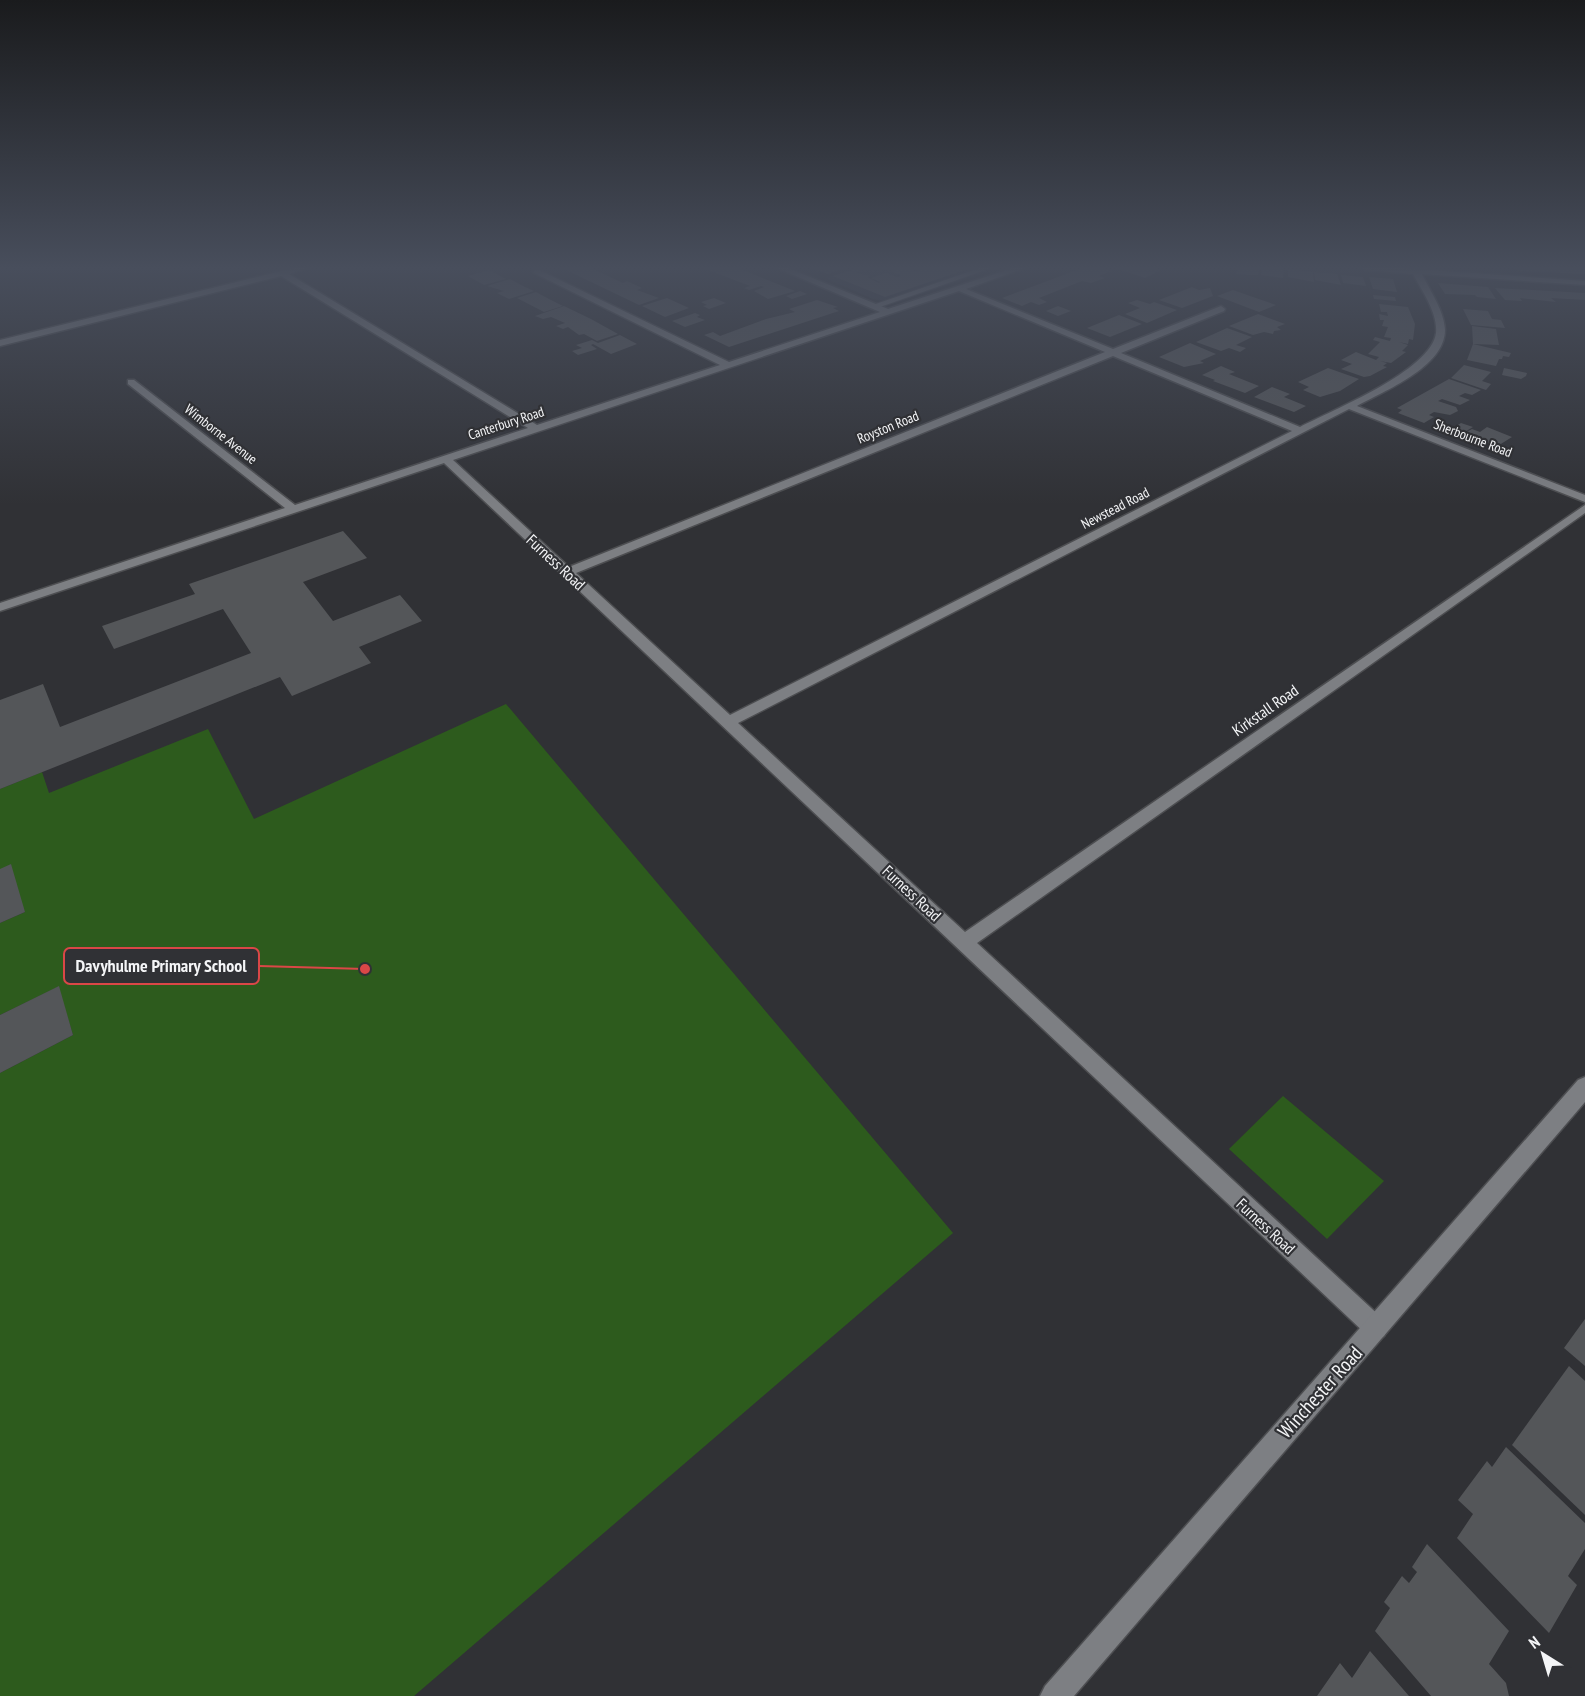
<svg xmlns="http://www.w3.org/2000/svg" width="1585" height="1696" viewBox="0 0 1585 1696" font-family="'PT Sans Narrow',sans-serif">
<rect width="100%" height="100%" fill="#303135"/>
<path fill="#373a43" d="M857,268H1001L893,303L873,299L825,278Z"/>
<g fill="#2d5b1d">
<path d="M506,704L953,1233L414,1696H0V1073L73,1035L58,987L0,1015V923L25,912L0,869V789L42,772L49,793L208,729L254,819Z"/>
<path d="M1283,1096L1384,1181L1327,1239L1229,1149Z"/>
</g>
<g fill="#545659">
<path d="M562,268H591L623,283L627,281L642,288L637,290L659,298L639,305Z"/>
<path d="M703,268H738L795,291L768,299L754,291L764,287L761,286L749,290L744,288L750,286Z"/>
<path d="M810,268H845L828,274Z"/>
<path d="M902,268L917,271L922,269L920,268H971L885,297L833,276L855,269L861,271L856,273L871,276L867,277L879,283L880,282L871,278L886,273L897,277L902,276L891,271Z"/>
<path d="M1082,268H1103L1111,271L1099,276L1105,278L1091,283L1082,281L1039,298L1047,302L1039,305L1031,302L1022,306L1002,298Z"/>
<path d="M1115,268H1154L1161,270L1145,278Z"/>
<path d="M1238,268H1260L1258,275H1249L1236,274Z"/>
<path d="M1262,268H1284L1283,278L1261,275Z"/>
<path d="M1514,268H1585V274L1518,271Z"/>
<path d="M1288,269L1313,272L1314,282L1288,277Z"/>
<path d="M489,270L506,279L484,285L468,276Z"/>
<path d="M1314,272L1337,274L1341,285L1315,280Z"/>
<path d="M1341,275L1363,277L1366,286L1343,283Z"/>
<path d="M1369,277L1393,279L1397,292L1373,289Z"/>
<path d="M510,279L523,286L534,291L509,299L497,293L504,291L487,286Z"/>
<path d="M1438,283L1488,287L1496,299L1477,297L1475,295L1445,294Z"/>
<path d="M1192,287L1199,290L1210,288L1213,296L1182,308L1159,300Z"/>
<path d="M1495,288L1585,293V300L1551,298L1556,302L1520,298L1522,301L1505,300Z"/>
<path d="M1233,290L1253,297L1276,305L1259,312L1217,296Z"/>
<path d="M800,291L807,294L792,299L786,296Z"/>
<path d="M536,292L549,299L563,306L544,312L517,298Z"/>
<path d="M1373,295L1395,297L1396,301L1374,299Z"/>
<path d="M667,298L689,308L665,317L642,306Z"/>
<path d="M714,298L726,303L709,309L703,306L707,305L701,302Z"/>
<path d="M817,300L838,307L833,308L839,311L729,347L704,335L713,332L720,336L766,319L795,312L789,309Z"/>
<path d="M1137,300L1150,304L1154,302L1177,310L1147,323L1125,314L1140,308L1128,303Z"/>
<path d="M1379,304L1408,307L1415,324L1413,340L1409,339L1408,344L1399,342L1408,345L1402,351L1406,352L1391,363L1380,361L1387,363L1383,366L1387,367L1370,376L1364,377L1341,369L1352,364L1341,360L1356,352L1376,360L1379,357L1368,354L1380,342L1373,340L1375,337L1390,341L1391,338L1384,337L1388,327L1382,326L1384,320H1380L1379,314L1388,316L1387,312H1381Z"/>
<path d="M564,306L591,319L618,334L597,341L584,334L579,335L568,327L563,329L556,326L565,323L551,317L543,319L535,316Z"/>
<path d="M1058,306L1071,311L1058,316L1046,311Z"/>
<path d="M1463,309L1488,311L1492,319L1501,320L1505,328L1471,325Z"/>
<path d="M695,313L700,315L697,317L705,320L685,327L672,321Z"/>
<path d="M1258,314L1285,324L1277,327L1281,330L1274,331L1273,334L1264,332L1253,335L1229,326Z"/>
<path d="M1119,315L1142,324L1110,337L1087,328Z"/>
<path d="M1472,326L1496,329L1499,345L1473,344Z"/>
<path d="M1227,328L1252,337L1236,345L1246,348L1240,352L1229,348L1221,351L1196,342Z"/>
<path d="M620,335L637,344L611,354L593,344L591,345L597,349L578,355L572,351L582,348L576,345L592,340L598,343Z"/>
<path d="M1190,343L1216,354L1200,361L1204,363L1184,367L1159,357Z"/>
<path d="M1473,344L1511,353L1509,357L1503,356L1502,359H1499L1496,366L1467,360Z"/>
<path d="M1464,365L1491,372L1482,381L1491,384L1486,390L1451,378Z"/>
<path d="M1221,366L1235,372L1229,374L1259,386L1245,393L1213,381L1215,380L1202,375Z"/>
<path d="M1328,368L1359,379L1340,391L1320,397L1303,390L1309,387L1298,382Z"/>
<path d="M1504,368L1527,373L1526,376L1521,379L1502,375Z"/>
<path d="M1449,379L1481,390L1472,395L1465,393L1459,396L1470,400L1460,405L1442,399L1438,401L1456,407L1458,411L1450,415L1434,412L1429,415L1434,417L1424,423L1398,413L1402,410L1397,408Z"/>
<path d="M1272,387L1290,394L1284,397L1306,406L1294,412L1254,397Z"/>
<path d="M1461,423L1473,427L1463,433L1451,429Z"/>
<path d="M1487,427L1512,437L1496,447L1463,434L1472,429L1480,432Z"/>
<path d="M343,531L367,558L303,582L333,621L400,595L422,621L359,647L371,663L292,696L280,677L0,789V700L43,684L60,727L251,653L223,609L114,649L102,626L195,594L189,584Z"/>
<path d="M11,864L25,912L0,923V869Z"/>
<path d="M59,986L73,1035L0,1073V1015Z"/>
<path d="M1585,1319V1366L1564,1348Z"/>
<path d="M1569,1366L1585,1381V1515L1512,1445Z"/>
<path d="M1506,1447L1585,1523V1549L1568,1576L1577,1585L1549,1633L1457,1538L1473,1514L1458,1500L1487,1461L1492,1467Z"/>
<path d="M1427,1544L1509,1631L1489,1664L1506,1683L1509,1696H1431L1375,1631L1390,1608L1384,1602L1402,1576L1409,1583L1417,1572L1412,1567Z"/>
<path d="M1370,1651L1409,1696H1317L1340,1663L1352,1678Z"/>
</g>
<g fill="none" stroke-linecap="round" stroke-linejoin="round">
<defs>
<path id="service" d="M980,268H991L877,308L870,306Z"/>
<path id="minor" d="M294,268H307L289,274L537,425L720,365L534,273L533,271L537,269L729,362L880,312L777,268H788L888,309L1013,268H1025L966,289L1113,349L1221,306L1225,309L1224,311L1121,353L1300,427C1332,410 1431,371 1436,333C1438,313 1422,291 1413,274L1366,270L1362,268H1400L1585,281V285L1422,274C1430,291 1444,310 1445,330C1445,367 1384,391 1357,406L1585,495V502L1349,409L738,723L965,932L1585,505V513L977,943L1384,1320L1388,1328L1384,1336L1376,1340L1368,1336L444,463L0,611V603L285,508L128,384V380H134L295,505L528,428L281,276L0,346V340ZM959,291L1105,352L569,567L453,460ZM1113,356L1292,431L730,715L576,573Z"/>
<path id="tertiary" d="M1585,1077V1102L1074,1696H1040L1045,1686L1578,1080Z"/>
</defs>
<use href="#service" stroke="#4d4e51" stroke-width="2"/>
<use href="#minor" stroke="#4d4e51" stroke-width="3"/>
<use href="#tertiary" stroke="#4d4e51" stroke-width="3"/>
<use href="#service" fill="#7d7f83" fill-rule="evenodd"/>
<use href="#minor" fill="#7d7f83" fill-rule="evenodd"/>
<use href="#tertiary" fill="#7d7f83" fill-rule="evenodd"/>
</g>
<linearGradient id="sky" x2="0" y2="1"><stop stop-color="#1a1b1d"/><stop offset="0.53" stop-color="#484e5c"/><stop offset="1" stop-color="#484e5c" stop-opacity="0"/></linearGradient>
<rect width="1585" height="505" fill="url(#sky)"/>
<g text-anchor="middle" stroke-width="4.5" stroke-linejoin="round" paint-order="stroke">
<g font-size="14" fill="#f4f5f7" stroke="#303135">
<text transform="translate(506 423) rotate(-18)" y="5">Canterbury Road</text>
<text transform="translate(888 427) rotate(-22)" y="5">Royston Road</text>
<text transform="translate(221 434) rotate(38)" y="5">Wimborne Avenue</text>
<text transform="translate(1473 438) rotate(21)" y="5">Sherbourne Road</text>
<text transform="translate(1115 508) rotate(-27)" y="5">Newstead Road</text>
</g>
<g font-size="16" fill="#f4f5f7" stroke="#303135">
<text transform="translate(556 562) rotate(43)" y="6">Furness Road</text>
<text transform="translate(1265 710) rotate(-35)" y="6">Kirkstall Road</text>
<text transform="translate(912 893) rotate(43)" y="6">Furness Road</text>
<text transform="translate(1266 1226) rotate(43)" y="6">Furness Road</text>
</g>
<g font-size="20" fill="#f4f5f7" stroke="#303135">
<text transform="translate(1320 1392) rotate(-48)" y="7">Winchester Road</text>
</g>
</g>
<path fill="none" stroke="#da4747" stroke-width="2" d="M365 969L259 966"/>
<circle fill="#da4747" stroke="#303135" stroke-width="2" cx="365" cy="969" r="6"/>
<rect fill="#303135" stroke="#da4747" stroke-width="2" x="64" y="948" width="195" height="36" rx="6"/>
<g font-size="18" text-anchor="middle" font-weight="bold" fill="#f4f5f7">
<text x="161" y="972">Davyhulme Primary School</text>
</g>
<g transform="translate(1543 1654) rotate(323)" stroke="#303135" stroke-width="4.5" paint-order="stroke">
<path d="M0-4.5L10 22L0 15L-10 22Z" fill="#f4f5f7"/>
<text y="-9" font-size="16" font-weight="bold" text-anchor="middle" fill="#f4f5f7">N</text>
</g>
</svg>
